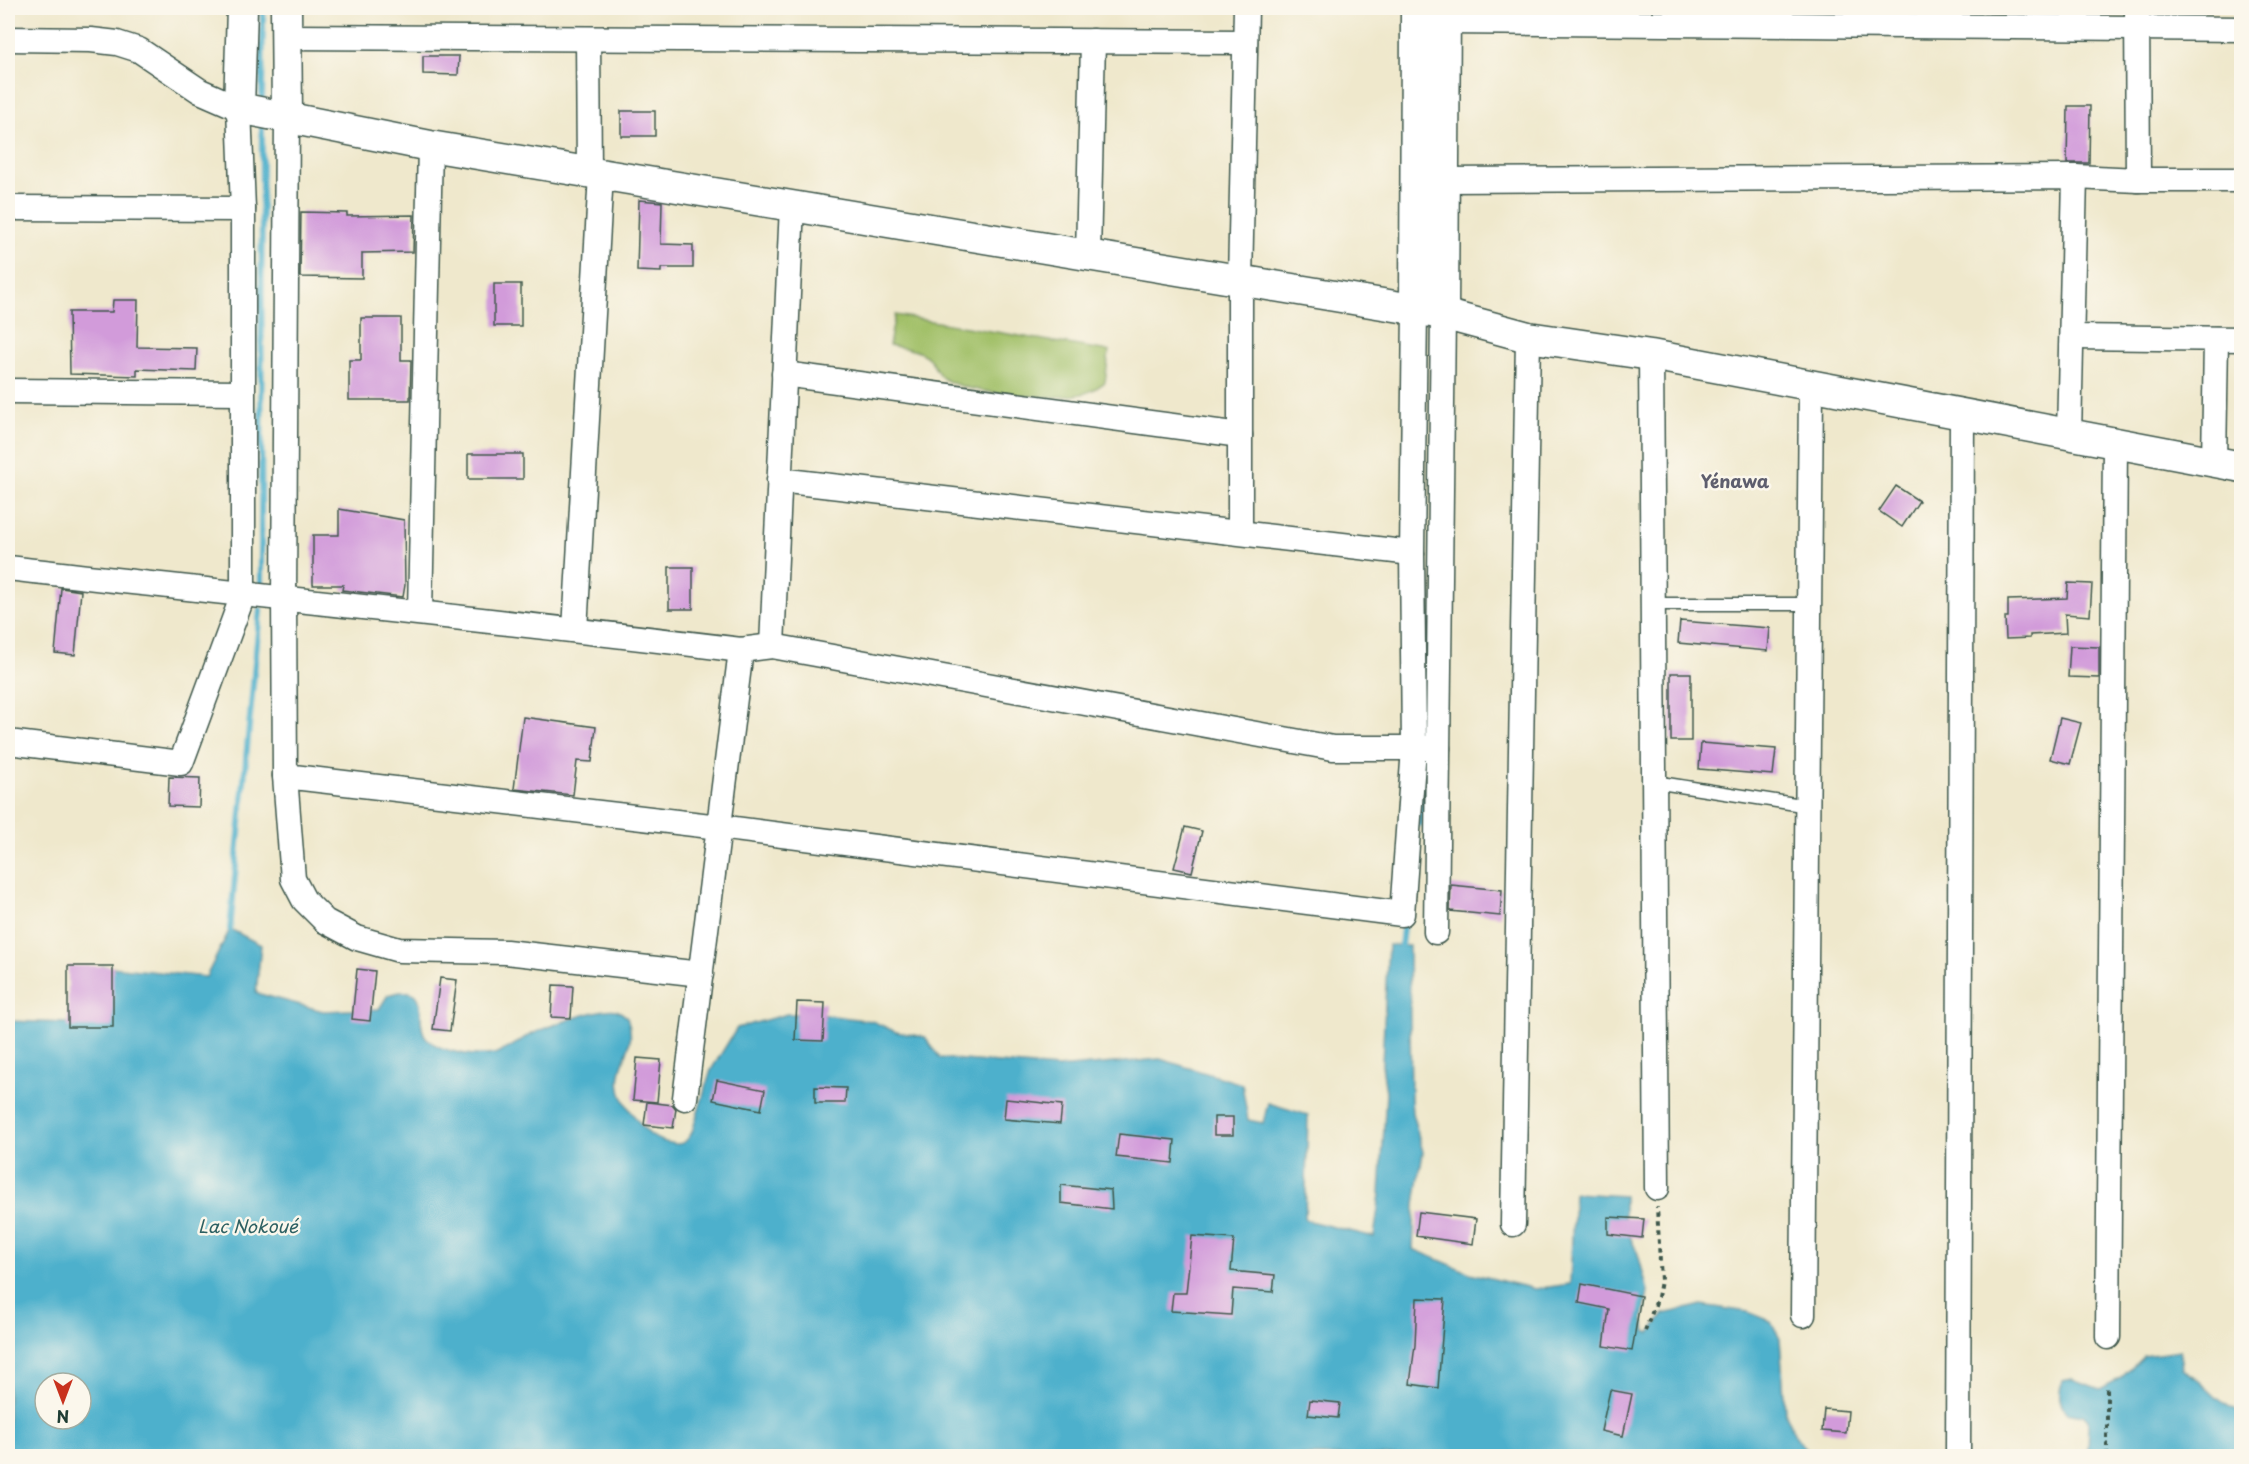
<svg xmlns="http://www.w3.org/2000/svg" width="2249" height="1464" viewBox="0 0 2249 1464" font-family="'Playpen Sans',sans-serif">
<rect width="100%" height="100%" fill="#fbf7ec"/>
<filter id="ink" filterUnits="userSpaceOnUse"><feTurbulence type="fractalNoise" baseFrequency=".0167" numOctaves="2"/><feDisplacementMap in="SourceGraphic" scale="12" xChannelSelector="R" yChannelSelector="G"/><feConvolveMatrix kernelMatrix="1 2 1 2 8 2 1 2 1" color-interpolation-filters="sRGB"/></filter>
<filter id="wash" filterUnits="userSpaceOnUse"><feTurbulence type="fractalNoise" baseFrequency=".008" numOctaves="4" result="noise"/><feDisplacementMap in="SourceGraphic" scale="24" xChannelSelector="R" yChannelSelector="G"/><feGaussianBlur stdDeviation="1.35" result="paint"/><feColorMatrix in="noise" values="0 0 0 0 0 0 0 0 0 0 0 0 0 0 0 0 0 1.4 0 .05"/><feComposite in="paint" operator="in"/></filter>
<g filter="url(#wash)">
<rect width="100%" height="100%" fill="#efe8cc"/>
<path fill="#a1c067" stroke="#607e4e" stroke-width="1.5" d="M895,315L1109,351L1105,382C1095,389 1088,394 1076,395C1047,400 970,394 944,379C938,375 935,367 931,361C922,349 902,348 889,345Z"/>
<g fill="#4db0cc" stroke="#367680" stroke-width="1.5" fill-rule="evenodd">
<path d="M230,929L261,945L256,993L323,1011L379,1009L388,995C433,981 415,1014 424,1034C433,1051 470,1056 487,1055C502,1054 512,1046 524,1038C539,1030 600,1006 616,1010C620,1011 624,1015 627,1017C639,1048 615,1062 620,1089C621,1099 631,1112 638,1121C647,1133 655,1141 671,1143C682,1146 687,1142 692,1132L711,1070L737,1028L787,1014H818L872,1021L896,1032L925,1037L940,1058L1057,1068L1160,1059L1242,1084L1248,1120L1263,1123L1268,1103L1308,1115L1305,1220L1374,1237L1380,1194L1386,1093L1382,1064L1388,945L1409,946L1411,1100L1412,1113L1423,1152L1415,1204L1413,1249L1470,1273L1535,1289L1570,1284L1574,1193L1624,1196V1224L1638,1254L1648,1291L1643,1319L1645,1331L1650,1333L1664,1314L1702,1305L1748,1312L1771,1321L1780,1339L1785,1411L1795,1435L1810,1456H8V1021L97,1024L102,966L206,977ZM45,1383H81V1419H45Z"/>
<path d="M2180,1351L2182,1369L2196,1378L2217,1398L2241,1415V1456H2087L2088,1420L2083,1415L2066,1412C2058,1402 2058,1392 2063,1381L2072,1379L2100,1389L2121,1378L2144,1356Z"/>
</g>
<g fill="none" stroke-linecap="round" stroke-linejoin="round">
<g stroke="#4db0cc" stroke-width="6">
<path d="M262,103L263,8"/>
<path d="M261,591L262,122"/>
<path d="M1420,824L1427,784"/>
<path d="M230,929L260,610"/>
<path d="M1400,954L1404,920"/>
</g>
</g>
<g id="blocks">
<g fill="#d29bda">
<path d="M423,56H459L458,75L423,74Z"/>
<path d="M2068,106H2090L2089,163H2067Z"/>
<rect x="621" y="111" width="34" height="25"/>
<path d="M639,200L662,202L661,244L693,245V268H661V272L637,271Z"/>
<path d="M301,212L347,213V216L414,215L413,252L362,253V278L300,277Z"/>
<rect x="494" y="284" width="27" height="42"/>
<path d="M113,300H138L137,347L197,348L196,371L137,369V376L70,374L69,312H112Z"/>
<path d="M361,318H401V360H411L410,400H349V360H361Z"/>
<rect x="468" y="454" width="55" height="25"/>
<path d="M1896,486L1919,501L1902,527L1879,511Z"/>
<path d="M339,509L404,520L405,585L403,597L342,590L343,585H313V535H339Z"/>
<rect x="669" y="567" width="24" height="42"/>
<path d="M2068,583L2092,584L2090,616L2065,614L2066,633L2030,635V638L2006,639L2005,617H2008V600L2067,598Z"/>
<path d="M61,588L81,591L75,655L55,653Z"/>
<path d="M1680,621L1770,628L1768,651L1678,643Z"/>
<path d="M2070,646L2099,647V678L2068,677Z"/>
<rect x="1671" y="673" width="20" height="68"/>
<path d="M523,717L596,727L592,762L577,761L573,795L514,789Z"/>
<path d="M2060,718L2081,723L2070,764L2050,759Z"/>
<path d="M1701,743L1776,749L1773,775L1699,769Z"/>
<path d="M169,777L200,778L199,807L168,806Z"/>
<path d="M1185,827L1202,831L1192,872L1174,868Z"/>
<path d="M1451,885L1502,890L1500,916L1450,911Z"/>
<rect x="68" y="966" width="45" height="61"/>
<path d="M357,969L375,971L370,1021L352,1019Z"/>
<path d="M440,978L457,980L450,1031L433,1029Z"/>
<path d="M553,985L573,986L571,1018L551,1017Z"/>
<path d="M797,1002L825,1003L823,1041L795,1040Z"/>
<path d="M637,1058L661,1060L657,1102L633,1100Z"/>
<path d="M717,1080L765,1090L761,1110L713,1100Z"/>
<path d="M815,1087L846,1088L845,1103H815Z"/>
<path d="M1006,1099L1062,1105L1060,1124L1004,1119Z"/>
<path d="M647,1102L673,1105L676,1109L673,1128L644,1125Z"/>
<rect x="1214" y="1117" width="19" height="18"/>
<path d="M1119,1134L1175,1140L1173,1163L1116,1157Z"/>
<path d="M1061,1185L1111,1190L1112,1209L1061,1203Z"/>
<path d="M1419,1212L1476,1219L1473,1244L1416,1236Z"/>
<path d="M1608,1217L1644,1219L1642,1238L1608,1234Z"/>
<path d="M1192,1236L1234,1239L1231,1271L1275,1275L1273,1292L1233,1289L1231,1315L1171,1311L1173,1293H1186Z"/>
<path d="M1582,1284L1641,1296L1632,1351L1604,1346L1609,1309L1579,1303Z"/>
<path d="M1417,1298L1445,1299L1438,1388L1410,1384L1415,1345Z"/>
<path d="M1610,1390L1632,1394L1623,1436L1601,1431Z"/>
<path d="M1310,1400L1340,1403L1338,1418L1308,1415Z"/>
<path d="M1824,1409L1848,1411L1846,1433L1822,1431Z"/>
</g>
</g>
</g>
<g filter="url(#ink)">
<use href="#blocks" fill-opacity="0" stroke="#3e574b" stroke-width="1.5"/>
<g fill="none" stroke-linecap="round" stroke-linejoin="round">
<defs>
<g id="service">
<path d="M1653,604H1810"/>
<path d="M1654,782L1808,806"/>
</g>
<g id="minor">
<path d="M2137,8L2138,180"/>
<path d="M1445,22L2242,29"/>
<path d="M286,37L1245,42"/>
<path d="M8,39L91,40L117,43L139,50L200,91L239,108L243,209V595L181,763L8,742"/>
<path d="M588,39L589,172"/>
<path d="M287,115L284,598L285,776L293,879L304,900L325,921L357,938L399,950L506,952L701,974"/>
<path d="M1445,180L2075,177L2138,180H2242"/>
<path d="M8,208L243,209"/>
<path d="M1088,255L1093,41"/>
<path d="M2072,337L2242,339"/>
<path d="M1651,355L1657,1188"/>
<path d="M784,374L1240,435"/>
<path d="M8,391L242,393"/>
<path d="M2069,435L2075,177"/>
<path d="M2214,462L2216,339"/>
<path d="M779,480L1412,553"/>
<path d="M1240,532V281L1246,8"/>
<path d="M8,568C252,596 497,620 741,650L772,646L1333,748H1438"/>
<path d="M420,612L430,146"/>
<path d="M575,630L601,174"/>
<path d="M772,646L792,206"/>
<path d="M285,776L719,827L1402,914L1414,748L1412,553L1415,309"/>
<path d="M1436,932L1443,314"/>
<path d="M685,1098L741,650"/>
<path d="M1513,1224L1528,337"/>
<path d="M1803,1315L1811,386"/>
<path d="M2108,1337L2115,443"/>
<path d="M1958,1455L1962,415"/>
</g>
<g id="tertiary">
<path d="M242,8L239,108L430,146L1443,314L1528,337L1651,355L2242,467"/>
<path d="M286,8L287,115"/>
<path d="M1415,309L1416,8"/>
<path d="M1443,314L1445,8"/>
</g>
</defs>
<use href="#service" stroke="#3e574b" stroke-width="15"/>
<use href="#minor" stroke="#3e574b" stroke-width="27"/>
<use href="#tertiary" stroke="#3e574b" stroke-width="33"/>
<g stroke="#3e574b" stroke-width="4" stroke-dasharray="4.5 4.5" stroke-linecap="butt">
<path d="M1645,1331L1658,1297L1661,1281L1657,1207"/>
<path d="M2107,1456V1387"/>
</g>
<use href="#service" stroke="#fff" stroke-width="12"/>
<use href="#minor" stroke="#fff" stroke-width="24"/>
<use href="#tertiary" stroke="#fff" stroke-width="30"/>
</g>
</g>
<g text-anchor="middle" stroke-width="5" stroke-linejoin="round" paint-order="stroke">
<g font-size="18" font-weight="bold" fill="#5e5e6e" stroke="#fbf7ec">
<text x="1735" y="488">Yénawa</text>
</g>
<g font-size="18" font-style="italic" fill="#2d6062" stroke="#fbf7ec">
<text x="248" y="1233">Lac Nokoué</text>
</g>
</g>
<rect width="2249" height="1464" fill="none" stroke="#fbf7ec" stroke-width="30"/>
<g transform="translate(63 1401) rotate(180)"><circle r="28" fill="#fbf7ec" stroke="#a3ada2" stroke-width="1.5"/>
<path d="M0-4.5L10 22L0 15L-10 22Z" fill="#c8321e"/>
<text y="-9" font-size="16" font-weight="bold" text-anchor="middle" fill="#1f3d34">N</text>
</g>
</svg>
